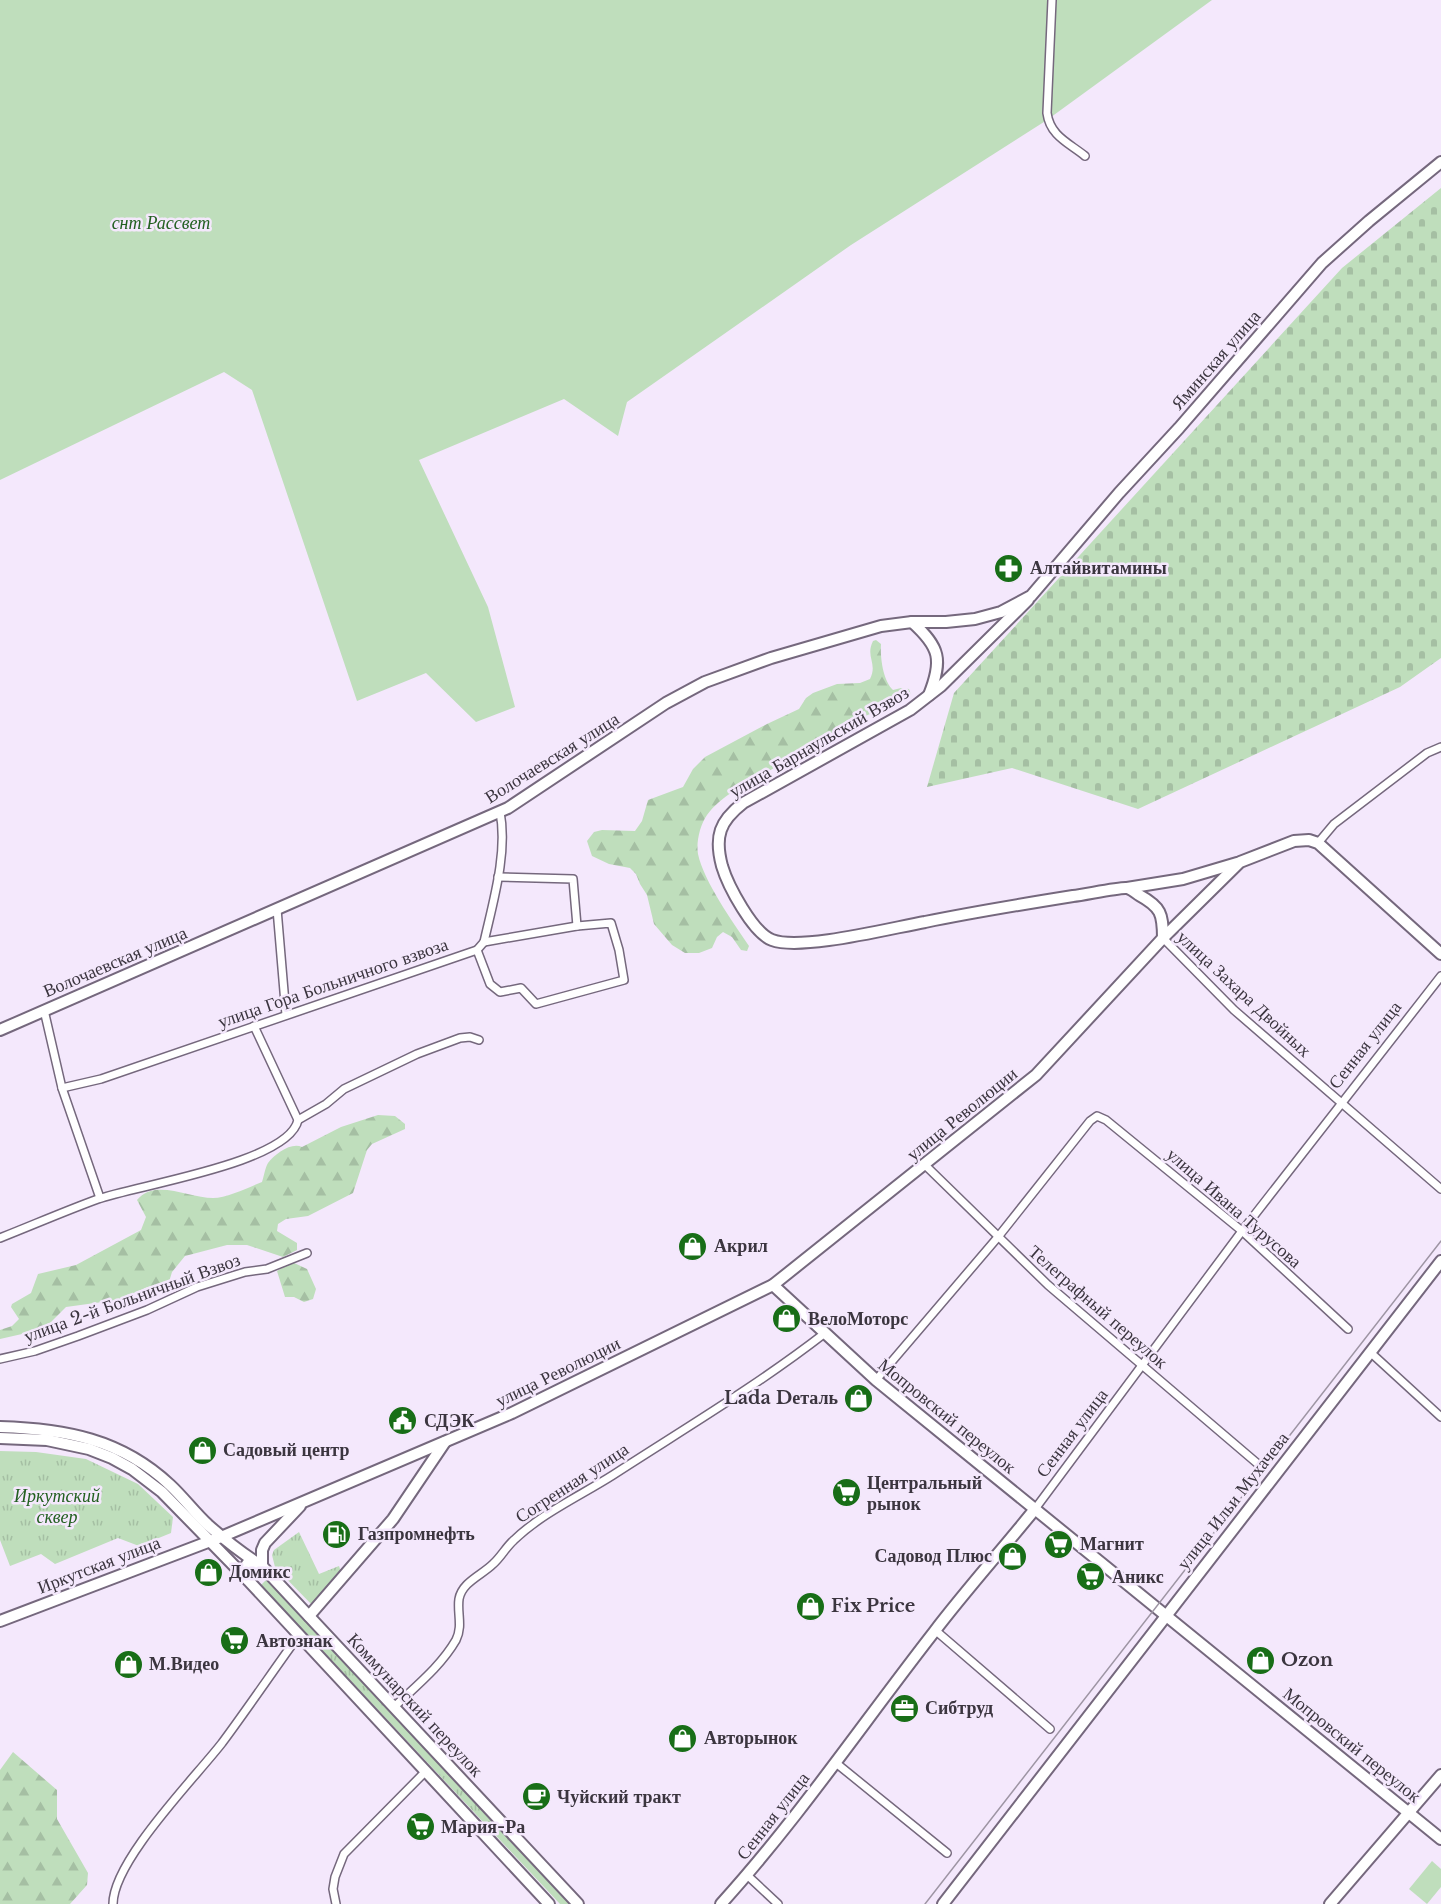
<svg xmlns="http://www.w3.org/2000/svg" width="1441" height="1904" viewBox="0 0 1441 1904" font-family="'Libre Baskerville',serif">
<defs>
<pattern id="grass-tufts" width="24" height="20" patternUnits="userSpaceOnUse" patternTransform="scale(1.5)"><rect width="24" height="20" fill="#bfdebc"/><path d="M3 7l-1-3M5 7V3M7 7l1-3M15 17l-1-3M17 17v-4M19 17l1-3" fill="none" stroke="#a5bfa3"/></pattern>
<pattern id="forest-firs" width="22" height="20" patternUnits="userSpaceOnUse" patternTransform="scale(1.5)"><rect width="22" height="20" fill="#bfdebc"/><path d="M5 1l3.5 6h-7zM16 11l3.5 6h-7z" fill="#a5bfa3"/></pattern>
<pattern id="cemetery-stones" width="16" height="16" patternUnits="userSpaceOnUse" patternTransform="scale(1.5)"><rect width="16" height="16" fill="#bfdebc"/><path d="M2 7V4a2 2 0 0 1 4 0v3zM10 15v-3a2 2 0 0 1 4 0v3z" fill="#a5bfa3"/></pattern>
</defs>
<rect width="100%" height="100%" fill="#f4e8fc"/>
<g fill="url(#grass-tufts)">
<path d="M0,1451L36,1452L86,1459L138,1484L173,1517L171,1533L139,1546L118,1538L55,1564L41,1554L10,1566L0,1540Z"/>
<path d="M299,1532L319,1574L339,1566L341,1572L314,1607L275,1567L272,1555L274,1550Z"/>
<path d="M267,1579L571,1904H560L261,1585Z"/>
</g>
<g fill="url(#forest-firs)">
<path d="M876,640L881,644C880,657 883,681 893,690L901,688L909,689L911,695L907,699C891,707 873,712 856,720C828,734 801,751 774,768C750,783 724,792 707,815C700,825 696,842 698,854C704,882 733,922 749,946L747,951L741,950L732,937L723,932L717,937L712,948L699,953H685L672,945L654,924L647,895L640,884L636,874L630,868L609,864L592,856L587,841L594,832L602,830L635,831L642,821L648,800L683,787L693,769L705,757L767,724L799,709L806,698L813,693L837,684L860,683L870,679C878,663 865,657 873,641Z"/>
<path d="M378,1115L395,1116L405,1124V1129L372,1144L367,1150L353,1193L308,1216L286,1219L278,1224L277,1231L297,1243V1250L283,1257L247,1245H227L185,1256L172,1272L169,1282L148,1287L117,1300L66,1307L44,1329L0,1339V1330L12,1326L19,1319L11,1307L12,1304L31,1293L38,1274L76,1265L141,1230L146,1217L137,1200C154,1178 190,1198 213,1198C227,1198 249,1187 262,1182C264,1176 265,1168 268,1163C275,1154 291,1142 302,1147L341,1127Z"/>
<path d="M292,1262L307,1269L316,1289L313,1299L304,1302L294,1297H285L277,1271Z"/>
<path d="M13,1752L57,1790V1819L88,1873L87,1885L70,1904H0V1770Z"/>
</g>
<path fill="url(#cemetery-stones)" d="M1441,188V658L1400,687L1138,809L1012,768L927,787L954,693L1342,268Z"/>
<g fill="#bfdebc">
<path d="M0,0H1212L1047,120L851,245L627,402L618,436L564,399L419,460L488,607L515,707L476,722L426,673L357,701L252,390L224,372L0,480Z"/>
<path d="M1432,1861L1441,1869V1887L1427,1904L1409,1889Z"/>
</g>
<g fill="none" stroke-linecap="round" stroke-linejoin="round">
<defs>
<g id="street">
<path d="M1052,0L1047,113C1050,136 1069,143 1085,156"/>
<path d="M1318,843L1334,824L1427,753L1441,747"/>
<path d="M498,877L573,879L577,926"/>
<path d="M277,909L286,1015"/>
<path d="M1163,938L1234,1010L1441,1189"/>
<path d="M477,950L490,984L500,992L521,988L536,1004L624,980L619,950L611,923L577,926L484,942"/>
<path d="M44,1010L62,1088L100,1198"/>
<path d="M62,1088L101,1079L477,950L484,942C493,902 508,852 500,812"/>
<path d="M298,1120L326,1104L344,1089L417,1054L460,1038L470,1037L479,1040"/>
<path d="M925,1165L1048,1285L1258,1464"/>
<path d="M0,1238C33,1225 65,1211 98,1199C137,1185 289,1163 298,1120L254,1026"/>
<path d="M1370,1352L1441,1417"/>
<path d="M0,1359L35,1351L78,1336L147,1310L197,1287L245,1272L267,1269L307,1253"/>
<path d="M876,1380L998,1237L1090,1121L1097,1116L1106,1120L1242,1231L1348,1329"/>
<path d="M1035,1509L1242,1231L1441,976"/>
<path d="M935,1630L1050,1729"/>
<path d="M394,1707C416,1686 441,1666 456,1640C463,1626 457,1613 459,1599C462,1582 482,1575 493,1564C501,1557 506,1547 514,1540C542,1513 580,1496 613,1475C684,1429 758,1385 825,1333"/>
<path d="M836,1763L947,1853"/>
<path d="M747,1875L778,1904"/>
<path d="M113,1904C113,1861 194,1779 222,1743C248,1708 273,1671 299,1635"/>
<path d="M336,1904L333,1889L335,1877L344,1854L426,1771"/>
</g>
<g id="secondary">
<path d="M1028,600L941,686L910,710L743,803C720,821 714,836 722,866C728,886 753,933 772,940C801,951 891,928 925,922C974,912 1023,904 1073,896C1084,895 1119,887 1127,888C1131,889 1136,893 1139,895C1161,907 1163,914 1163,938"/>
<path d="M912,622C940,647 943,660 929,695"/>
<path d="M1127,888L1183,879L1237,863"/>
<path d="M773,1285L876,1380L1441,1839"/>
<path d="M247,1579L244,1569L247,1564L253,1562L262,1566V1550L265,1543L300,1506"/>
<path d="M309,1616L393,1519L445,1442"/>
<path d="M0,1621L221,1537L512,1413L773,1285L1036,1075L1163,938L1240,862L1294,841L1309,840L1318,843L1441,954"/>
<path d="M721,1904C798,1819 863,1723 934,1632C966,1590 1002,1550 1035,1509"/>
<path d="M943,1904L1441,1261"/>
<path d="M1330,1904L1441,1775"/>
</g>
<g id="primary">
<path d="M0,1030L508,808L666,703L705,682L771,658L881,626L912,622H946L975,619L1001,612L1031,596L1119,493L1179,428L1322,263L1369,221L1441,162"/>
<path d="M0,1427C65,1429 121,1439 170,1485C183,1497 194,1512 208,1525C225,1540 243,1554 262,1566L578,1904"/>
<path d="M0,1438L47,1440L89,1449L112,1458L132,1469L162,1492L247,1579L549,1904"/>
</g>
</defs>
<use href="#street" stroke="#75687d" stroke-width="10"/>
<use href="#secondary" stroke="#75687d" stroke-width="14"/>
<use href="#primary" stroke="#75687d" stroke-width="14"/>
<use href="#street" stroke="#fff" stroke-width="7"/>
<use href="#secondary" stroke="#fff" stroke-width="10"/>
<use href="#primary" stroke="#fff" stroke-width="10"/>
<path stroke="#9e95a4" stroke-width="1.5" d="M925,1904L1441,1241"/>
</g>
<defs>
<symbol id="pharmacy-disc" viewBox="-11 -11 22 22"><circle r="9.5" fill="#186e17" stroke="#f4e8fc"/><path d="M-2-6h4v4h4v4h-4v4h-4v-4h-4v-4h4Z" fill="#fff"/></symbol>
<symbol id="shop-disc" viewBox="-11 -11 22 22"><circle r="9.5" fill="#186e17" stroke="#f4e8fc"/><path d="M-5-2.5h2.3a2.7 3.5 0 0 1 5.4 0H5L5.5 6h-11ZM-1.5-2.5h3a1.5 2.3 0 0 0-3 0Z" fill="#fff"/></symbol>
<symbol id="civic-disc" viewBox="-11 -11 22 22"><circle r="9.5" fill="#186e17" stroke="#f4e8fc"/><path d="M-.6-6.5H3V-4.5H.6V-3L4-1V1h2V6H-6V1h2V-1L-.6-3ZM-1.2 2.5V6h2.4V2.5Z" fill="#fff"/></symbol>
<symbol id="supermarket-disc" viewBox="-11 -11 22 22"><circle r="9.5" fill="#186e17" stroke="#f4e8fc"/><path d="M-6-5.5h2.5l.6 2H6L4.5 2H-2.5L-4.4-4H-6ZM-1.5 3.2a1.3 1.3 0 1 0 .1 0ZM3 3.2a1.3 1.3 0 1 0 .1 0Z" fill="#fff"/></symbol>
<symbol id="fuel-disc" viewBox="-11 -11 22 22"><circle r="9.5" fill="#186e17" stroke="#f4e8fc"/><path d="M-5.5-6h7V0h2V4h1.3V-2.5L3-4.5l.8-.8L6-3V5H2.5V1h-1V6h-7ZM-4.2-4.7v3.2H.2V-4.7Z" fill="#fff"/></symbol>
<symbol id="office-disc" viewBox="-11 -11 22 22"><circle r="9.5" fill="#186e17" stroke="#f4e8fc"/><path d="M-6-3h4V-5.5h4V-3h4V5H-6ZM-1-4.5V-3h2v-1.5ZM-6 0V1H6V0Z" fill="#fff"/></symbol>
<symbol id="cafe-disc" viewBox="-11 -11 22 22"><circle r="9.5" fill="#186e17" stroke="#f4e8fc"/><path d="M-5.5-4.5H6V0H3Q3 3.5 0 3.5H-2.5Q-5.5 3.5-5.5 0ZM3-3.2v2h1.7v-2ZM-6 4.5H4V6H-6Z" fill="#fff"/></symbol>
</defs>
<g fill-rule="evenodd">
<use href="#pharmacy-disc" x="992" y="552" width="33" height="33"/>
<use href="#shop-disc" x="676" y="1230" width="33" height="33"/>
<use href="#shop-disc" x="770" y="1302" width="33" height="33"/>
<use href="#shop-disc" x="842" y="1382" width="33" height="33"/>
<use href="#civic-disc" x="386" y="1404" width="33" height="33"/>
<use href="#shop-disc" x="186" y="1434" width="33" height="33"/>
<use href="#supermarket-disc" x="830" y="1476" width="33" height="33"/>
<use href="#fuel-disc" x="320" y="1518" width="33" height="33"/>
<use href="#supermarket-disc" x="1042" y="1528" width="33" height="33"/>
<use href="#shop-disc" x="996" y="1540" width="33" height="33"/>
<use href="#shop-disc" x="192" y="1556" width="33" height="33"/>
<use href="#supermarket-disc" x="1074" y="1560" width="33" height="33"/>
<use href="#shop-disc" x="794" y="1590" width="33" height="33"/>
<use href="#supermarket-disc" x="218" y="1624" width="33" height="33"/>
<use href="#shop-disc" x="1244" y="1644" width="33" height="33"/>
<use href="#shop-disc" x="112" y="1648" width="33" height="33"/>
<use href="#office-disc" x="888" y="1692" width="33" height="33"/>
<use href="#shop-disc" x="666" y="1722" width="33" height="33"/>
<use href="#cafe-disc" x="520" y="1780" width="33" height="33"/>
<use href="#supermarket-disc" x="404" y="1810" width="33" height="33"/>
</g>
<g text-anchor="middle" stroke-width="5" stroke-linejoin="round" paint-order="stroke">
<g font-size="18" font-style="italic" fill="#236021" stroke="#f4e8fc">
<text x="161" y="229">снт Рассвет</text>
<text x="57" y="1502">Иркутский<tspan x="57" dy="21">сквер</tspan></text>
</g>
<g font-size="18" fill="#3b353f" stroke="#f4e8fc">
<text transform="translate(1216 360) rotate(-49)" y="6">Яминская улица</text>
<text transform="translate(819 742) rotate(-30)" y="6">улица Барнаульский Взвоз</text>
<text transform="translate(552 758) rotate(-32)" y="6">Волочаевская улица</text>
<text transform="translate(115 962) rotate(-23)" y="6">Волочаевская улица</text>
<text transform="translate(333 983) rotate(-19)" y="6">улица Гора Больничного взвоза</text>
<text transform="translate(1244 994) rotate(43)" y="6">улица Захара Двойных</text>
<text transform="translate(1365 1045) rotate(-52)" y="6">Сенная улица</text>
<text transform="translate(962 1114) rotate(-39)" y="6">улица Революции</text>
<text transform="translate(1234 1208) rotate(41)" y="6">улица Ивана Турусова</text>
<text transform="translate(132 1298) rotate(-20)" y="6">улица 2-й Больничный Взвоз</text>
<text transform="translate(1098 1307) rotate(41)" y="6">Телеграфный переулок</text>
<text transform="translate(558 1372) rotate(-26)" y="6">улица Революции</text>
<text transform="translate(947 1416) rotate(39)" y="6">Мопровский переулок</text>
<text transform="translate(1072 1433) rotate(-53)" y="6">Сенная улица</text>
<text transform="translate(572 1483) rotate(-33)" y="6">Согренная улица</text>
<text transform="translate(1233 1501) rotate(-52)" y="6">улица Ильи Мухачева</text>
<text transform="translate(99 1565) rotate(-21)" y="6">Иркутская улица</text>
<text transform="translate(415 1705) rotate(47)" y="6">Коммунарский переулок</text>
<text transform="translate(1352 1745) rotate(39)" y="6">Мопровский переулок</text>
<text transform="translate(773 1816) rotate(-52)" y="6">Сенная улица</text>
</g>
<g font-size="18" font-weight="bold" fill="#3b353f" stroke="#f4e8fc" text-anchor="start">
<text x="1030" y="574">Алтайвитамины</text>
<text x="714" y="1252">Акрил</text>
<text x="808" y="1325">ВелоМоторс</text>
<text x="838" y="1404" text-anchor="end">Lada Dеталь</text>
<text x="424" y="1427">СДЭК</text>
<text x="223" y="1456">Садовый центр</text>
<text x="867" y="1489">Центральный<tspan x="867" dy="21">рынок</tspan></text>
<text x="358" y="1540">Газпромнефть</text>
<text x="1080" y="1550">Магнит</text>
<text x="992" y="1562" text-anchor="end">Садовод Плюс</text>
<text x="229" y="1578">Домикс</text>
<text x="1112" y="1583">Аникс</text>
<text x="831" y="1612">Fix Price</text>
<text x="256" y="1647">Автознак</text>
<text x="1281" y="1666">Ozon</text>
<text x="149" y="1670">М.Видео</text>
<text x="925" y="1714">Сибтруд</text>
<text x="704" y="1744">Авторынок</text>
<text x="557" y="1803">Чуйский тракт</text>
<text x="441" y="1833">Мария-Ра</text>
</g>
</g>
</svg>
